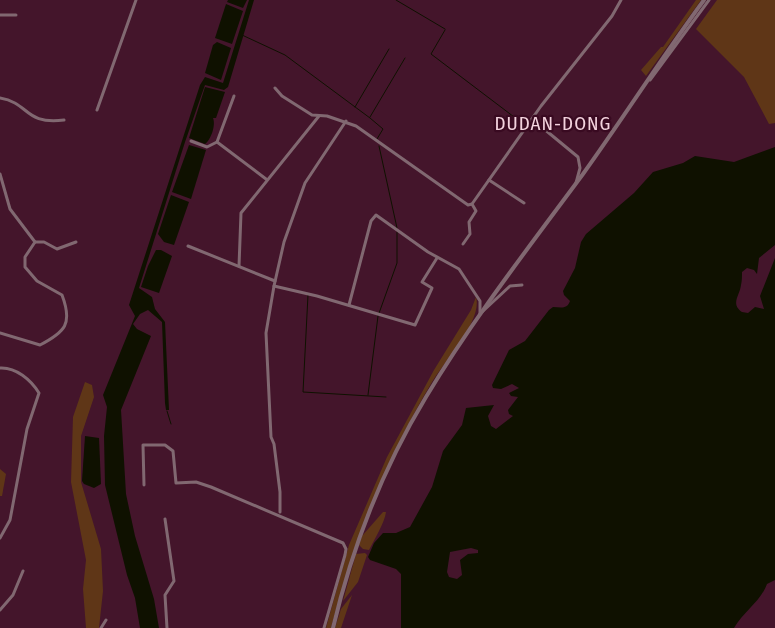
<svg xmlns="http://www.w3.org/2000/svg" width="775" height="628" viewBox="0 0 775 628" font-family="'Fira Sans Condensed',sans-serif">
<rect width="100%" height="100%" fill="#44152b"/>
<g fill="#5f3617">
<path d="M696,0H701L646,76L641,70L661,47H663Z"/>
<path d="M717,0H775V123L769,124L744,77L696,29Z"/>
<path d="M476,297C483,320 444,362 432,382C386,459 354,541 331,628H326L349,545L387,457L434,370L471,310Z"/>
<path d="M85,382L92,385L94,397L81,436V482L101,549L103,591L99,628H86L83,589L86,560L71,482L73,417Z"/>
<path d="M0,469L6,474L2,496H0Z"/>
<path d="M383,512H386C385,522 374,540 369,550L363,549L359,545L362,536Z"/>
<path d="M365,553L367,555L358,582L343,601L356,554Z"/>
<path d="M352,595L341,628H335L341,609Z"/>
</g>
<g fill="#0f1100" fill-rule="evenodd">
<path d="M228,0H247L243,8L227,2Z"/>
<path d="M249,0H254L228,87L224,90L205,85L185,142L139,288L152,297L155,309L165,322L169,410H166L165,403L162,322L148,310L140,314L133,324L137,329L151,336L121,410L126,494L135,536L154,599L159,628H140L135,598L127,575L105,485L104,436L107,407L103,395L133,321L135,316L129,305L200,85L205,77L223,83Z"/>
<path d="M226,4L243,11L232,44L215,38Z"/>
<path d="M217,42L231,48L221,80L205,73L213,45Z"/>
<path d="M205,87L225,92L216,118H213C216,125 211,140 205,144L189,138Z"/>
<path d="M189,145L206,150L191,199L172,192Z"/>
<path d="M775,147V245L759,258L757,274L754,270L747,268L742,272C742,276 742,281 741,285C740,295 730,304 742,312L748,313L755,307L764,309L760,296L775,258V580L767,584C761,601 744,611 734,628H401V574L396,569L370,560L368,557L374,543L383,533H396L410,527L432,487L443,451L462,425L466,408L494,405L488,416L491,426L496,429L513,416L509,414L508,410L518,397L511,396L509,393L519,388L512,384L501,389L493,388L492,385L509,350L525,341L549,310L553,307C560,307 567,310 570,301L564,295L563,291L575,268L581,242L586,234L634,193L653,172L683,163L695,156L734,162ZM471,548L478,550V553L468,554L460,560L462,575L457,579L449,577L447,572L450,552Z"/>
<path d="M171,195L189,202L174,245L164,242L158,234Z"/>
<path d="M156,250H161L172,256L159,293L141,287L148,266Z"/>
<path d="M85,436L99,438L101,484L94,488L84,484L82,481Z"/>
</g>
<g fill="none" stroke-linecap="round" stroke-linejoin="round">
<g stroke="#0f1100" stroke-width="1">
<path d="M396,0L445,29"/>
<path d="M445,30L431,54L522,123"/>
<path d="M242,35L285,55L370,118L383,129L377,139"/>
<path d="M355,107L389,49"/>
<path d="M370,117L405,58"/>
<path d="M379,146L397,228"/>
<path d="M308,295L303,392L386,397"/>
<path d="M368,395L378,316L397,263V232"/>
<path d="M167,411L171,424"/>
</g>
<g stroke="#816871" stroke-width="3">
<path d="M0,15H16"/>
<path d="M650,80L709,0"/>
<path d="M275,88L282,96L312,115L327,116L356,126L468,205L472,204L541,106L612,16L621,0"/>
<path d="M0,98C30,103 24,125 64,120"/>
<path d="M97,110L136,0"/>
<path d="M532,119L578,157L580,168L576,183"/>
<path d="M191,141L207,147L217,142L234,96"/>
<path d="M217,142L266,179"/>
<path d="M0,174L10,209L35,242L25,257V267L37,281L62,295C73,324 65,332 40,345L0,333"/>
<path d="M489,180L524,203"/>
<path d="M35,242H44L57,249L76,242"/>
<path d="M463,244L470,234L469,222L476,211L472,204"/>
<path d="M188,246L275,281"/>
<path d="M239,266L241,213L319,116"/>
<path d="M274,286L317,296L415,325L432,288L422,282L437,258"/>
<path d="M349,305L371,221L376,215L428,252L459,269L480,301V314"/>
<path d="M482,312L510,286L522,285"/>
<path d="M0,368C16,367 31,380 39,393L27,429L10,520L0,538"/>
<path d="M144,485L143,445H165L173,451L176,483L196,482L211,487L343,543L346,549L345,555L324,628"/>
<path d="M280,512V492L274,444L271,437L266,333L274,286L284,242L305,183L346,121"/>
<path d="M165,519L174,581L165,595L167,628"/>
<path d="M0,610L13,595L23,571"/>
<path d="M101,628L106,620"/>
</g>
<path stroke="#816871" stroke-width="4" d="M333,628C352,548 383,468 426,397C473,319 529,247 583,174C624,117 662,57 704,0"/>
</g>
<g text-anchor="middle" stroke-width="4.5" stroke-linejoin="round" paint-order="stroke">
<g font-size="19" letter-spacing="1" fill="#f3d3de" stroke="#390a21">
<text x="553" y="130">DUDAN-DONG</text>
</g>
</g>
</svg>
